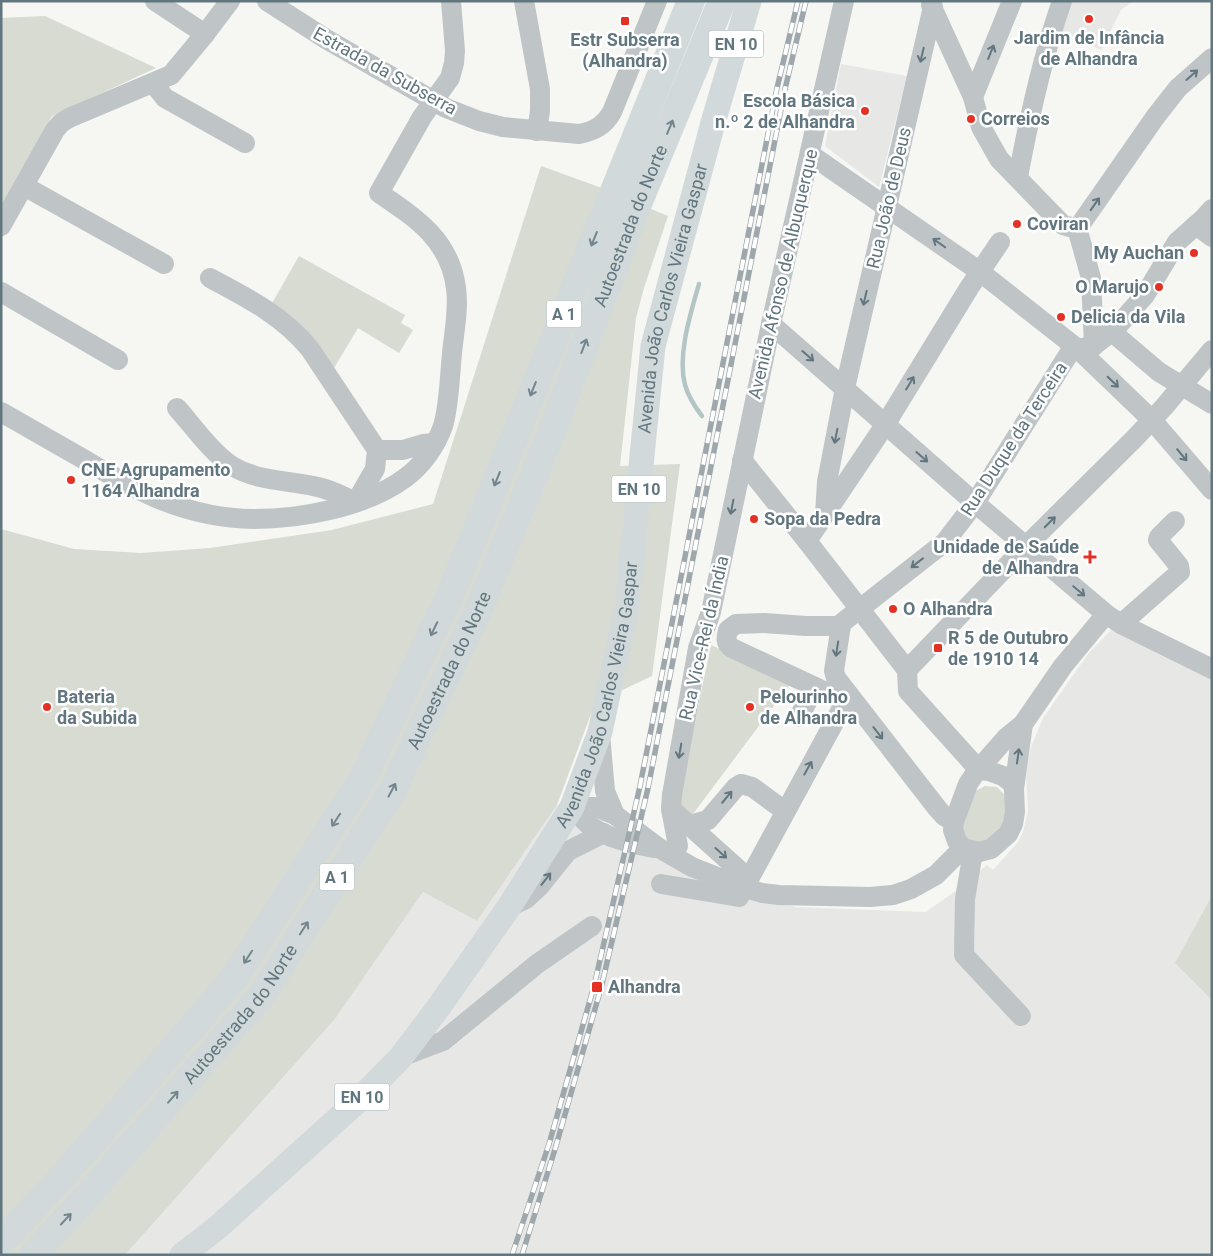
<svg xmlns="http://www.w3.org/2000/svg" width="1213" height="1256" viewBox="0 0 1213 1256" font-family="Roboto,sans-serif">
<rect width="100%" height="100%" fill="#f6f6f3"/>
<g fill="#e7e7e6">
<path d="M1070,1H1133L1121,10L1101,50L1057,28Z"/>
<path d="M841,64L907,76L879,187L825,146Z"/>
<path d="M1113,628L1212,679V1255H125L335,1019L423,892L477,921L557,805L648,848L795,907L926,912L961,887L987,865L993,870L1018,842L1023,832L1028,811L1026,776L1028,761L1031,747L1043,718L1088,654Z"/>
</g>
<g fill="#d7dbd2">
<path d="M45,16L156,68L52,116L1,207V18Z"/>
<path d="M541,166L599,187L668,216L644,288L636,318L620,466L680,464L652,676L595,703L557,805L477,921L423,892L335,1019L125,1255H1V529L74,549L141,553L210,548L332,530L433,504Z"/>
<path d="M299,256L405,315L401,323L413,330L399,353L358,328L331,373L271,305Z"/>
<path d="M711,645L791,683L690,818L678,801Z"/>
<path d="M985,786L997,787L1005,795L1007,819L989,841C975,843 969,845 962,830L975,791Z"/>
<path d="M1212,896V1000L1175,963Z"/>
</g>
<g fill="none" stroke-linecap="round" stroke-linejoin="round">
<path stroke="#b4c5c6" stroke-width="4.5" d="M699,284C691,312 677,355 685,385C688,395 695,407 702,416"/>
<g stroke="#bfc4c7" stroke-width="20">
<path d="M155,1L205,34"/>
<path d="M267,1L326,39L446,108L479,121L503,127L579,134C594,131 604,126 612,112L657,1"/>
<path d="M524,1L540,89V111L537,131"/>
<path d="M931,5L973,97L981,127L999,159L1060,222L1063,225L1074,228L1080,225L1156,116L1178,88L1212,58"/>
<path d="M153,83L165,98L245,143"/>
<path d="M973,97L1012,1"/>
<path d="M811,155L979,271L1078,349L1152,420L1212,490"/>
<path d="M1018,177C1029,118 1042,58 1062,1"/>
<path d="M24,186L164,264"/>
<path d="M1196,225L1212,237"/>
<path d="M1,226L55,130L61,123L69,118L171,75L205,34L230,1"/>
<path d="M1077,228L1091,278L1094,346"/>
<path d="M1,292L118,360"/>
<path d="M771,324L975,503L1106,614L1121,624L1212,669"/>
<path d="M1112,332L1159,372L1212,404"/>
<path d="M177,408C193,426 212,453 232,466C257,481 285,480 313,486C328,488 342,496 356,502L375,469L377,450L310,349C283,316 248,298 210,278"/>
<path d="M1,412C29,428 57,444 85,460C140,493 187,518 254,519C301,519 366,507 405,478C422,466 436,446 443,426C449,407 450,373 452,353C454,332 459,309 456,288C450,240 416,218 379,193L422,117L450,78L454,63L455,51L451,1"/>
<path d="M377,450H403L423,444L435,443"/>
<path d="M742,460L807,541L907,670L908,691L979,770"/>
<path d="M825,514L827,482L845,388L933,7"/>
<path d="M807,541L885,425L969,288L1000,242"/>
<path d="M1121,624L1180,572L1179,566L1158,540L1159,537L1175,521"/>
<path d="M841,626H806L764,623L736,624L728,630C726,638 725,643 732,648L845,701"/>
<path d="M907,670L1026,546L1135,438L1164,407L1212,350"/>
<path d="M799,717L815,687"/>
<path d="M600,734L605,791L615,815"/>
<path d="M979,770L989,771L1003,776L1012,783L1014,789L1015,812L1013,824L1008,834L991,849L979,852L963,848L957,841L953,830L954,822L968,784L976,772L1007,737L1023,724L1063,666L1106,614"/>
<path d="M1014,789L1023,724"/>
<path d="M572,807H596L615,815L659,848L692,867L745,888L762,893L779,895L870,897L893,895L911,889L936,875L963,848"/>
<path d="M572,807C577,812 582,819 588,824C605,838 633,844 654,848"/>
<path d="M954,822L944,816L937,808L836,678L834,671L841,625L843,622L945,542L975,503L1070,352L1075,349L1093,346L1113,331L1145,295L1177,242L1204,218L1212,209"/>
<path d="M690,825L708,820L736,787L741,784L752,787L785,811"/>
<path d="M678,846L671,809L672,795L698,648L711,612L771,324L844,1"/>
<path d="M973,852L965,899L964,955L1021,1016"/>
<path d="M749,879L849,695"/>
<path d="M661,884L739,897L749,879L671,809"/>
<path d="M509,907L526,899L539,887L568,851L604,833"/>
<path d="M401,1057L443,1041L537,964L592,926"/>
</g>
<path stroke="#d2d9db" stroke-width="25" id="s1" d="M182,1255L218,1227L361,1098L401,1057L438,1008L509,907L572,807L600,732L627,606L653,346L714,119L749,1"/>
<g stroke="#d2d9db" stroke-width="28">
<path d="M1,1242L63,1176L235,977L363,778L452,591L691,1"/>
<path id="s2" d="M33,1255L87,1196L261,996L391,793L481,604L548,441L638,204L722,1"/>
</g>
<defs>
<g id="rail">
<path d="M512,1255L549,1144L594,986L640,786L777,88L798,1"/>
<path d="M522,1255L556,1146L601,988L648,788L785,89L806,1"/>
</g>
</defs>
<use href="#rail" stroke="#9ea7ab" stroke-width="5.5"/>
<use href="#rail" stroke="#fff" stroke-width="4" stroke-dasharray="11" stroke-linecap="butt"/>
</g>
<defs><path id="oneway-shaft" d="M-6 0H5M1.5-3L5.5 0L1.5 3" fill="none" stroke-width="1.6" stroke-linecap="round" stroke-linejoin="round" transform="scale(1.25)"/></defs>
<g stroke="#61767e">
<use href="#oneway-shaft" transform="translate(991 52) rotate(-68)"/>
<use href="#oneway-shaft" transform="translate(922 55) rotate(103)"/>
<use href="#oneway-shaft" transform="translate(1192 75) rotate(-41)"/>
<use href="#oneway-shaft" transform="translate(1095 204) rotate(-55)"/>
<use href="#oneway-shaft" transform="translate(939 243) rotate(-145)"/>
<use href="#oneway-shaft" transform="translate(865 298) rotate(103)"/>
<use href="#oneway-shaft" transform="translate(808 356) rotate(41)"/>
<use href="#oneway-shaft" transform="translate(1113 382) rotate(44)"/>
<use href="#oneway-shaft" transform="translate(910 383) rotate(-59)"/>
<use href="#oneway-shaft" transform="translate(836 436) rotate(101)"/>
<use href="#oneway-shaft" transform="translate(1182 455) rotate(50)"/>
<use href="#oneway-shaft" transform="translate(922 457) rotate(41)"/>
<use href="#oneway-shaft" transform="translate(732 507) rotate(101)"/>
<use href="#oneway-shaft" transform="translate(1050 522) rotate(-45)"/>
<use href="#oneway-shaft" transform="translate(917 563) rotate(142)"/>
<use href="#oneway-shaft" transform="translate(1079 591) rotate(40)"/>
<use href="#oneway-shaft" transform="translate(837 649) rotate(99)"/>
<use href="#oneway-shaft" transform="translate(878 733) rotate(52)"/>
<use href="#oneway-shaft" transform="translate(680 751) rotate(100)"/>
<use href="#oneway-shaft" transform="translate(1018 756) rotate(-82)"/>
<use href="#oneway-shaft" transform="translate(808 768) rotate(-61)"/>
<use href="#oneway-shaft" transform="translate(727 797) rotate(-50)"/>
<use href="#oneway-shaft" transform="translate(721 853) rotate(42)"/>
<use href="#oneway-shaft" transform="translate(546 879) rotate(-52)"/>
</g>
<g stroke="#72858c">
<use href="#oneway-shaft" transform="translate(670 127) rotate(-67)"/>
<use href="#oneway-shaft" transform="translate(594 239) rotate(112)"/>
<use href="#oneway-shaft" transform="translate(584 346) rotate(-69)"/>
<use href="#oneway-shaft" transform="translate(533 389) rotate(112)"/>
<use href="#oneway-shaft" transform="translate(497 479) rotate(112)"/>
<use href="#oneway-shaft" transform="translate(434 629) rotate(116)"/>
<use href="#oneway-shaft" transform="translate(392 790) rotate(-62)"/>
<use href="#oneway-shaft" transform="translate(336 820) rotate(123)"/>
<use href="#oneway-shaft" transform="translate(304 928) rotate(-57)"/>
<use href="#oneway-shaft" transform="translate(248 957) rotate(123)"/>
<use href="#oneway-shaft" transform="translate(173 1097) rotate(-49)"/>
<use href="#oneway-shaft" transform="translate(66 1219) rotate(-47)"/>
</g>
<g fill="#e53024" stroke="#fff" stroke-width="2">
<circle cx="1089" cy="19" r="5"/>
<rect x="620" y="16" width="10" height="10" rx="2.5"/>
<circle cx="865" cy="111" r="5"/>
<circle cx="971" cy="119" r="5"/>
<circle cx="1017" cy="224" r="5"/>
<circle cx="1194" cy="253" r="5"/>
<circle cx="1159" cy="287" r="5"/>
<circle cx="1061" cy="317" r="5"/>
<circle cx="71" cy="480" r="5"/>
<circle cx="754" cy="519" r="5"/>
<path d="M1087.5 549.5h5v5h5v5h-5v5h-5v-5h-5v-5h5z"/>
<circle cx="893" cy="609" r="5"/>
<rect x="933" y="643" width="10" height="10" rx="2.5"/>
<circle cx="47" cy="707" r="5"/>
<circle cx="750" cy="707" r="5"/>
<rect x="591" y="981" width="12" height="12" rx="2.5"/>
</g>
<g text-anchor="middle" stroke-width="5" stroke-linejoin="round" paint-order="stroke">
<g fill="#fff" stroke="#909fa5" stroke-width="1">
<rect x="708.5" y="30.5" width="55" height="27" rx="4"/>
<rect x="546.5" y="300.5" width="35" height="27" rx="4"/>
<rect x="611.5" y="475.5" width="55" height="27" rx="4"/>
<rect x="319.5" y="863.5" width="35" height="27" rx="4"/>
<rect x="334.5" y="1083.5" width="55" height="27" rx="4"/>
</g>
<g font-size="16" font-weight="bold" fill="#61767e">
<text x="736" y="50">EN 10</text>
<text x="564" y="320">A 1</text>
<text x="639" y="495">EN 10</text>
<text x="337" y="883">A 1</text>
<text x="362" y="1103">EN 10</text>
</g>
<g font-size="18" font-weight="bold" fill="#61767e" stroke="#fff" text-anchor="start">
<text x="1089" y="44" text-anchor="middle">Jardim de Infância<tspan x="1089" dy="21">de Alhandra</tspan></text>
<text x="625" y="46" text-anchor="middle">Estr Subserra<tspan x="625" dy="21">(Alhandra)</tspan></text>
<text x="855" y="107" text-anchor="end">Escola Básica<tspan x="855" dy="21">n.º 2 de Alhandra</tspan></text>
<text x="981" y="125">Correios</text>
<text x="1027" y="230">Coviran</text>
<text x="1184" y="259" text-anchor="end">My Auchan</text>
<text x="1149" y="293" text-anchor="end">O Marujo</text>
<text x="1071" y="323">Delicia da Vila</text>
<text x="81" y="476">CNE Agrupamento<tspan x="81" dy="21">1164 Alhandra</tspan></text>
<text x="764" y="525">Sopa da Pedra</text>
<text x="1079" y="553" text-anchor="end">Unidade de Saúde<tspan x="1079" dy="21">de Alhandra</tspan></text>
<text x="903" y="615">O Alhandra</text>
<text x="948" y="644">R 5 de Outubro<tspan x="948" dy="21">de 1910 14</tspan></text>
<text x="57" y="703">Bateria<tspan x="57" dy="21">da Subida</tspan></text>
<text x="760" y="703">Pelourinho<tspan x="760" dy="21">de Alhandra</tspan></text>
<text x="608" y="993">Alhandra</text>
</g>
<g font-size="18" fill="#61767e" stroke="#fff">
<text transform="translate(385 71) rotate(29)" y="6">Estrada da Subserra</text>
<text transform="translate(889 198) rotate(-77)" y="6">Rua João de Deus</text>
<text dy="6" stroke="none"><textPath href="#s2" startOffset="1202">Autoestrada do Norte</textPath></text>
<text transform="translate(783 274) rotate(-77)" y="6">Avenida Afonso de Albuquerque</text>
<text dy="6" stroke="none"><textPath href="#s1" startOffset="1119">Avenida João Carlos Vieira Gaspar</textPath></text>
<text transform="translate(1014 439) rotate(-57)" y="6">Rua Duque da Terceira</text>
<text transform="translate(704 638) rotate(-77)" y="6">Rua Vice-Rei da Índia</text>
<text dy="6" stroke="none"><textPath href="#s2" startOffset="722">Autoestrada do Norte</textPath></text>
<text dy="6" stroke="none"><textPath href="#s1" startOffset="714">Avenida João Carlos Vieira Gaspar</textPath></text>
<text dy="6" stroke="none"><textPath href="#s2" startOffset="318">Autoestrada do Norte</textPath></text>
</g>
</g>
<rect width="1213" height="1256" fill="none" stroke="#61767e" stroke-width="5"/>
</svg>
